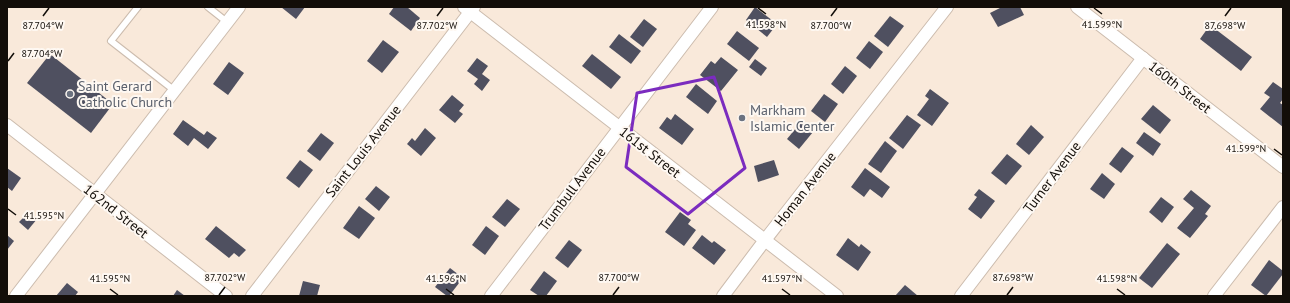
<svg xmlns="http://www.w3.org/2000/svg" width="1290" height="303" viewBox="0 0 1290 303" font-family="'PT Sans',sans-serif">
<rect width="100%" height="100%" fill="#f9e9da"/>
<g fill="#4f5060">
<path d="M281,7H305L296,19Z"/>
<path d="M394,7H407L420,18L411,31L389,14Z"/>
<path d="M755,7L777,24L767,37L746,20Z"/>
<path d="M1002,7H1020L1024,15L998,27L990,13Z"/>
<path d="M890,16L904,26L888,47L874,36Z"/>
<path d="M644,19L657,29L643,47L630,37Z"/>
<path d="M1210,25L1252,57L1241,71L1200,39Z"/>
<path d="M737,31L759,48L749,61L727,44Z"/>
<path d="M619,34L641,51L631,64L609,47Z"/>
<path d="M383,40L399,52L382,73L367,61Z"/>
<path d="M869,41L883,52L870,69L856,58Z"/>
<path d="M50,54L113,104L91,133L27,83Z"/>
<path d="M592,54L621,77L611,89L582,66Z"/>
<path d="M721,57L738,70L721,91L700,75L711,61L715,64Z"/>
<path d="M477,58L488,66L482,74L490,80L482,91L474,84L478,79L467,71Z"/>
<path d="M755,59L767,68L761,76L749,67Z"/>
<path d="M229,62L244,73L228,95L213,84Z"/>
<path d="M845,66L857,76L843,94L831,84Z"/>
<path d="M1273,82L1283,89V99L1280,103L1283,105V127L1260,109L1270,97L1264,93Z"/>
<path d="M696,84L717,101L708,114L686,97Z"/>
<path d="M930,89L949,103L932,126L917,115L929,99L925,96Z"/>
<path d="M824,94L838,104L825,122L811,111Z"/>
<path d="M452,95L464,105L459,111L463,114L455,123L439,110Z"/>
<path d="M1153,105L1171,120L1160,134L1141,119Z"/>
<path d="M675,114L694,129L682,145L659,128L667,117L671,120Z"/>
<path d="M907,115L921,125L903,149L889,138Z"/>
<path d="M183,120L204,135L207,131L217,138L208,149L194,138L188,146L173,134Z"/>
<path d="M801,122L813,132L799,149L787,139Z"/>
<path d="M1031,125L1044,137L1029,155L1016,144Z"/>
<path d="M425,128L436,138L421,156L407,144L412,138L415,141Z"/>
<path d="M1144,132L1161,144L1153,156L1136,143Z"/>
<path d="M321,133L334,143L320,161L307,151Z"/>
<path d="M885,141L897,151L881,173L868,164Z"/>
<path d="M1122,147L1134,156L1121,173L1109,164Z"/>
<path d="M1007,154L1022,166L1006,185L991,173Z"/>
<path d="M300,160L313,170L299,188L286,178Z"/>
<path d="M774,160L779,175L758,182L754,166Z"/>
<path d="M7,168L21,178L12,191L7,187Z"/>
<path d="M865,168L890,187L882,198L870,189L864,197L851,187Z"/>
<path d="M1102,173L1115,184L1104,199L1090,189Z"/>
<path d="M376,186L390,197L379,211L365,199Z"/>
<path d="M979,189L995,201L981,219L968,209L977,197L974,195Z"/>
<path d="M1191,190L1211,206L1205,214L1208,216L1190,238L1177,228L1194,208L1183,199Z"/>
<path d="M1161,197L1174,207L1162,223L1149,212Z"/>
<path d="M507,199L520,209L505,227L492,217Z"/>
<path d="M359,206L375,218L359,239L343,228Z"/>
<path d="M29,212L37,219L28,230L19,222Z"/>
<path d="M680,212L691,220L688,224L696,230L684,246L665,232Z"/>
<path d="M216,226L246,250L239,257L234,253L229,258L205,239Z"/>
<path d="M486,226L499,236L485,255L472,245Z"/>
<path d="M7,235L14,241L7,250Z"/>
<path d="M702,235L712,243L714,241L726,250L714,265L692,248Z"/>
<path d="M848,238L859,247L861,244L871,252L858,271L836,255Z"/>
<path d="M569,240L582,250L568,268L555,258Z"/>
<path d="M1167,243L1180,254L1152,288L1139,278Z"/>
<path d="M1269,260L1283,271V274L1266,296L1251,285Z"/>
<path d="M450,268L463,278L449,296H447L435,287Z"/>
<path d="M544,271L557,281L546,296H539L530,290Z"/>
<path d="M303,281L320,285L317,296H299Z"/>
<path d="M67,283L78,292L75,296H56Z"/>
<path d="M905,285L918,296H895Z"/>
<path d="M177,290L185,296H173Z"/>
</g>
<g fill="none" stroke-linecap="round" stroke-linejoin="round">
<defs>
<g id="lane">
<path d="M138,7L111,41L175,91"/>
<path d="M208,7L227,22"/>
</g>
<g id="street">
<path d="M464,7L837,296"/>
<path d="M1077,7L1283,167"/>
<path d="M7,125L226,296"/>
<path d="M16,296L239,7"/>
<path d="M252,296L474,7"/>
<path d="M491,296L712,7"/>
<path d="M723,296L765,240L947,7"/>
<path d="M961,296L1143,58"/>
<path d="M1214,296L1283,207"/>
</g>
</defs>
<use href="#lane" stroke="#ccbcae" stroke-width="8"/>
<use href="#street" stroke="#ccbcae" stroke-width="14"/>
<use href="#lane" stroke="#fff" stroke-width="6"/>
<use href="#street" stroke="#fff" stroke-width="12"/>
</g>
<path fill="none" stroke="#7b2cbf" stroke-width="3" stroke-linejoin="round" d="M714,77L745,168L688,214L626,167L637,93Z"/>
<path fill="none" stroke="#130e09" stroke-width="1.5" d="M758,8L766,14M1094,8L1102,14M43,16L49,8M437,16L443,8M831,16L837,8M1225,16L1231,8M8,61L14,53M1274,149L1282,155M8,209L16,215M110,289L118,295M446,289L454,295M782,289L790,295M1117,289L1125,295M219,295L225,287M613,295L619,287M1007,295L1013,287"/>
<g fill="#6b7280" stroke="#fef8f2" stroke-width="1.5">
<circle cx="70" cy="94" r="4"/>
<circle cx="742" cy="118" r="4"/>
</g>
<g text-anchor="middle" stroke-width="4" stroke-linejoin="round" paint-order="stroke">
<g font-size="14" fill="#5b616d" stroke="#fef8f2" text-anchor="start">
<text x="78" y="91">Saint Gerard<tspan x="78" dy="16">Catholic Church</tspan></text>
<text x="750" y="115">Markham<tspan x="750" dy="16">Islamic Center</tspan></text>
</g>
<g font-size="14" fill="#130e09" stroke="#fef8f2">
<text transform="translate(1180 87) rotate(38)" y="5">160th Street</text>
<text transform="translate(363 151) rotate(-52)" y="5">Saint Louis Avenue</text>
<text transform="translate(650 152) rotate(38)" y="5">161st Street</text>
<text transform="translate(1052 177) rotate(-53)" y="5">Turner Avenue</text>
<text transform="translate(572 189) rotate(-53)" y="5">Trumbull Avenue</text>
<text transform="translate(805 189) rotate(-52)" y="5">Homan Avenue</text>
<text transform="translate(116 211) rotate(38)" y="5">162nd Street</text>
</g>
</g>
<g font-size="10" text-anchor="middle" fill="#130e09" stroke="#fef8f2" stroke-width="4" stroke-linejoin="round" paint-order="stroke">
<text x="766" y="28">41.598°N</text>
<text x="1102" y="28">41.599°N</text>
<text x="43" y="29">87.704°W</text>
<text x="437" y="29">87.702°W</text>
<text x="831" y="29">87.700°W</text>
<text x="1225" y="29">87.698°W</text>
<text x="42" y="57">87.704°W</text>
<text x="1246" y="152">41.599°N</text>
<text x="44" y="219">41.595°N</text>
<text x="225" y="281">87.702°W</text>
<text x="619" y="281">87.700°W</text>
<text x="1013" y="281">87.698°W</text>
<text x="110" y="282">41.595°N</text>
<text x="446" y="282">41.596°N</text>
<text x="782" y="282">41.597°N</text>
<text x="1117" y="282">41.598°N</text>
</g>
<rect width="1290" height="303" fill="none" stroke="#130e09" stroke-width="16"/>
</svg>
